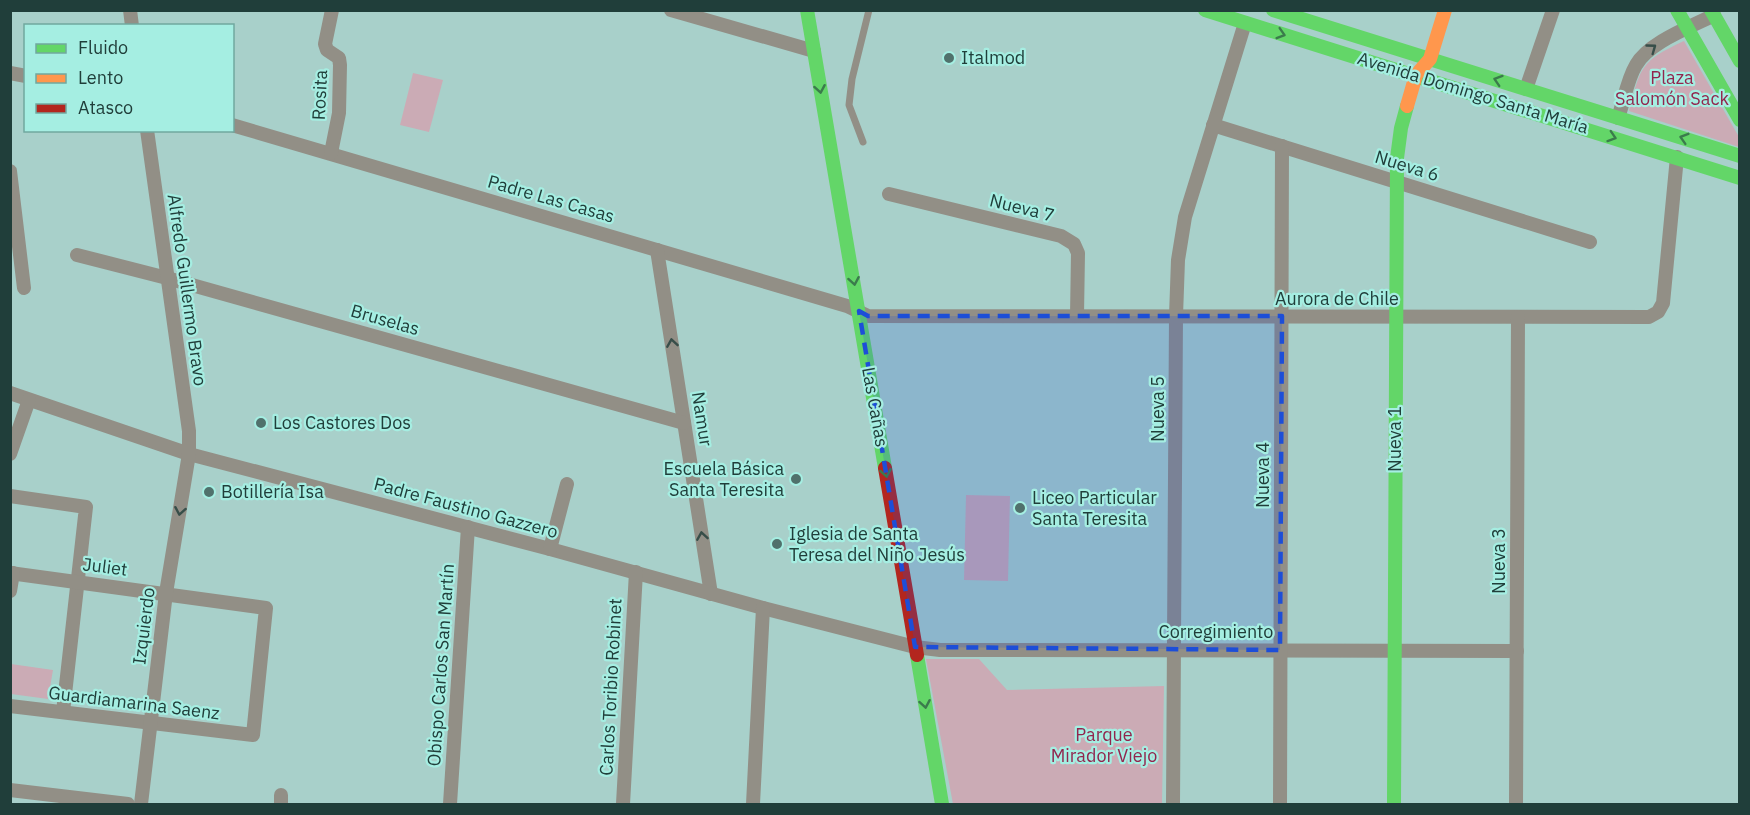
<svg xmlns="http://www.w3.org/2000/svg" width="1750" height="815" viewBox="0 0 1750 815" font-family="'IBM Plex Sans',sans-serif">
<rect width="100%" height="100%" fill="#a8d0ca"/>
<g fill="#cbabb5">
<path d="M1684,41L1739,137V147L1629,111C1641,66 1641,61 1684,41Z"/>
<path d="M413,73L443,80L429,132L400,125Z"/>
<path d="M966,495L1010,496L1008,581L964,580Z"/>
<path d="M926,659H979L1007,690L1164,686L1162,804H953Z"/>
<path d="M11,664L53,670L48,699L11,694Z"/>
</g>
<g fill="none" stroke-linecap="round" stroke-linejoin="round">
<path stroke="#928f86" stroke-width="7" d="M863,142L849,105L852,79L869,10"/>
<g stroke="#928f86" stroke-width="14">
<path d="M130,10L132,26"/>
<path d="M671,10L814,51"/>
<path d="M10,73L26,76"/>
<path d="M1526,89L1553,10"/>
<path d="M1618,118C1624,101 1627,80 1636,65C1649,42 1691,27 1714,15"/>
<path d="M232,125L847,306L868,316L1649,317L1658,312L1663,303L1677,157"/>
<path d="M1213,125L1590,242"/>
<path d="M331,153L339,113L340,65L339,58L327,50L325,44L332,10"/>
<path d="M10,171L24,288"/>
<path d="M889,194L1061,236L1074,244L1078,253L1077,316"/>
<path d="M657,250L711,594"/>
<path d="M77,255L167,278L684,423"/>
<path d="M10,393L189,454L550,549L763,608L915,647L940,650H998L1517,651"/>
<path d="M10,454L29,400"/>
<path d="M10,496L86,507L63,712"/>
<path d="M550,549L567,484"/>
<path d="M10,573L266,608L253,735L10,706"/>
<path d="M10,591L13,573"/>
<path d="M10,790L128,804"/>
<path d="M141,804L166,593L189,454V431L147,130"/>
<path d="M281,804V795"/>
<path d="M450,804L468,527"/>
<path d="M623,804L636,572"/>
<path d="M753,804L763,608"/>
<path d="M1173,804L1176,316L1178,260L1185,217L1245,23"/>
<path d="M1280,804L1282,146"/>
<path d="M1516,804L1518,317"/>
</g>
<g stroke="#63d668" stroke-width="14">
<path d="M807,10L885,468"/>
<path d="M1205,10L1740,178"/>
<path d="M1273,10L1740,156"/>
<path d="M1677,10L1740,120"/>
<path d="M1711,10L1740,61"/>
<path d="M917,655L942,804"/>
<path d="M1394,804L1397,158L1401,128L1407,106"/>
</g>
<path stroke="#ff974d" stroke-width="14" d="M1407,106L1416,75L1430,59L1445,10"/>
<path stroke="#b3261e" stroke-width="14" d="M885,468L917,655"/>
</g>
<defs><path id="oneway-chevron" d="M-2-3.5L2.5 0L-2 3.5" fill="none" stroke-width="1.6" stroke-linecap="round" stroke-linejoin="round" transform="scale(1.5)"/></defs>
<g stroke="#3b7b4c">
<use href="#oneway-chevron" transform="translate(1281 34) rotate(17)"/>
<use href="#oneway-chevron" transform="translate(1498 80) rotate(-162)"/>
<use href="#oneway-chevron" transform="translate(820 89) rotate(80)"/>
<use href="#oneway-chevron" transform="translate(1612 137) rotate(18)"/>
<use href="#oneway-chevron" transform="translate(1684 138) rotate(-163)"/>
<use href="#oneway-chevron" transform="translate(854 281) rotate(80)"/>
<use href="#oneway-chevron" transform="translate(886 473) rotate(80)"/>
<use href="#oneway-chevron" transform="translate(925 704) rotate(80)"/>
</g>
<g stroke="#374e49">
<use href="#oneway-chevron" transform="translate(1652 48) rotate(-36)"/>
<use href="#oneway-chevron" transform="translate(672 343) rotate(-99)"/>
<use href="#oneway-chevron" transform="translate(180 511) rotate(100)"/>
<use href="#oneway-chevron" transform="translate(702 536) rotate(-99)"/>
</g>
<path fill="#1d4ed8" fill-opacity="0.2" stroke="#1d4ed8" stroke-width="4.5" stroke-dasharray="12 8" stroke-linejoin="round" d="M859,311L868,316H1282L1280,650L915,647Z"/>
<g fill="#50716c" stroke="#a5eee2" stroke-width="2">
<circle cx="949" cy="58" r="6"/>
<circle cx="261" cy="423" r="6"/>
<circle cx="796" cy="479" r="6"/>
<circle cx="209" cy="492" r="6"/>
<circle cx="1020" cy="508" r="6"/>
<circle cx="777" cy="544" r="6"/>
</g>
<g text-anchor="middle" stroke-width="4.5" stroke-linejoin="round" paint-order="stroke">
<g font-size="18" fill="#203e3a" stroke="#a5eee2" text-anchor="start">
<text x="961" y="64">Italmod</text>
<text x="273" y="429">Los Castores Dos</text>
<text x="784" y="475" text-anchor="end">Escuela Básica<tspan x="784" dy="21">Santa Teresita</tspan></text>
<text x="221" y="498">Botillería Isa</text>
<text x="1032" y="504">Liceo Particular<tspan x="1032" dy="21">Santa Teresita</tspan></text>
<text x="789" y="540">Iglesia de Santa<tspan x="789" dy="21">Teresa del Niño Jesús</tspan></text>
</g>
<g font-size="18" fill="#92254d" stroke="#a5eee2">
<text x="1672" y="84">Plaza<tspan x="1672" dy="21">Salomón Sack</tspan></text>
<text x="1104" y="741">Parque<tspan x="1104" dy="21">Mirador Viejo</tspan></text>
</g>
<g font-size="18" fill="#203e3a" stroke="#a5eee2">
<text transform="translate(1473 93) rotate(17)" y="6">Avenida Domingo Santa María</text>
<text transform="translate(320 95) rotate(-87)" y="6">Rosita</text>
<text transform="translate(1407 166) rotate(17)" y="6">Nueva 6</text>
<text transform="translate(551 199) rotate(16)" y="6">Padre Las Casas</text>
<text transform="translate(1022 208) rotate(14)" y="6">Nueva 7</text>
<text transform="translate(187 290) rotate(82)" y="6">Alfredo Guillermo Bravo</text>
<text x="1337" y="305">Aurora de Chile</text>
<text transform="translate(385 320) rotate(16)" y="6">Bruselas</text>
<text transform="translate(875 407) rotate(80)" y="6">Las Cañas</text>
<text transform="translate(1158 409) rotate(-90)" y="6">Nueva 5</text>
<text transform="translate(702 419) rotate(81)" y="6">Namur</text>
<text transform="translate(1395 439) rotate(-90)" y="6">Nueva 1</text>
<text transform="translate(1263 475) rotate(-90)" y="6">Nueva 4</text>
<text transform="translate(466 508) rotate(15)" y="6">Padre Faustino Gazzero</text>
<text transform="translate(1499 561) rotate(-90)" y="6">Nueva 3</text>
<text transform="translate(105 567) rotate(7)" y="6">Juliet</text>
<text transform="translate(144 626) rotate(-83)" y="6">Izquierdo</text>
<text x="1216" y="638">Corregimiento</text>
<text transform="translate(441 665) rotate(-86)" y="6">Obispo Carlos San Martín</text>
<text transform="translate(611 687) rotate(-87)" y="6">Carlos Toribio Robinet</text>
<text transform="translate(134 703) rotate(7)" y="6">Guardiamarina Saenz</text>
</g>
</g>
<rect width="1750" height="815" fill="none" stroke="#203e3a" stroke-width="24"/>
<rect x="24" y="24" width="210" height="108" fill="#a5eee2" stroke="#70a89f" stroke-width="1.5"/>
<rect x="36" y="44" width="30" height="9" fill="#63d668" stroke="#70a89f" stroke-width="1.5"/>
<text x="78" y="54" font-size="18" fill="#203e3a">Fluido</text>
<rect x="36" y="74" width="30" height="9" fill="#ff974d" stroke="#70a89f" stroke-width="1.5"/>
<text x="78" y="84" font-size="18" fill="#203e3a">Lento</text>
<rect x="36" y="104" width="30" height="9" fill="#b3261e" stroke="#70a89f" stroke-width="1.5"/>
<text x="78" y="114" font-size="18" fill="#203e3a">Atasco</text>
</svg>
